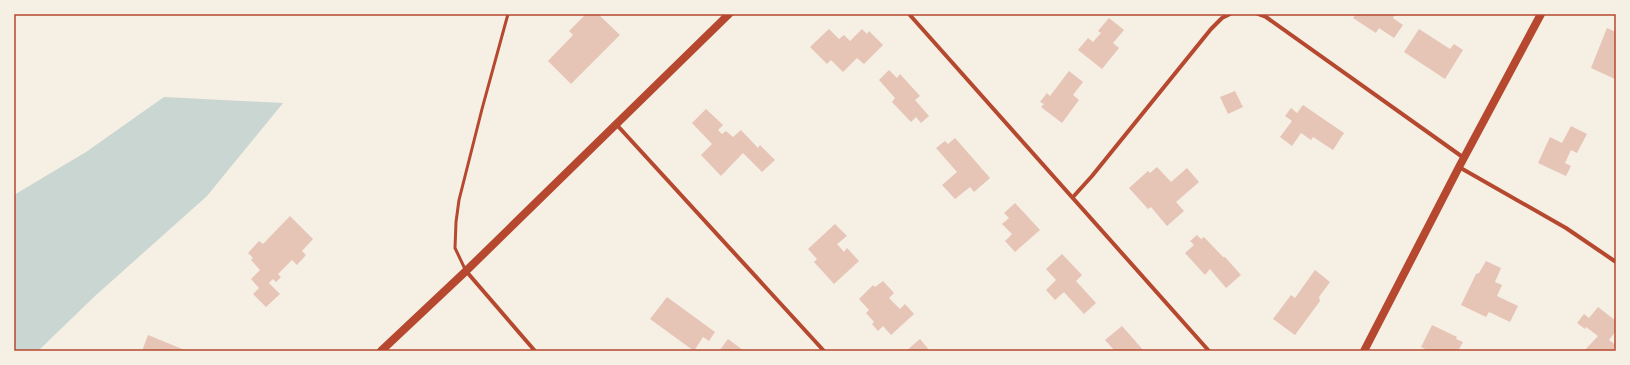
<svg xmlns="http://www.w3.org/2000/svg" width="1630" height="365" viewBox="0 0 1630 365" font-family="Manrope,sans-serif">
<rect width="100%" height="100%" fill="#f6efe4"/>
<path fill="#c9d6d2" d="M164,97L283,103L207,196L95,296L38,351H14V195L86,152Z"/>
<g fill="#e6c5b7">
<path d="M586,14H598L620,35L571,84L548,61L573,35L569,31Z"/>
<path d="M1356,14H1395L1393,18L1403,25L1394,38L1379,28L1376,33L1353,18Z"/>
<path d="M1109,18L1124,30L1113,43L1119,48L1102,69L1078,50L1088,38L1093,42L1101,33L1098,31Z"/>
<path d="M1607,28L1616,32V76L1615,79L1591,68Z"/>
<path d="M829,29L839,39L844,35L850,41L862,29L867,34L869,31L883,45L864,64L857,58L843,72L831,60L827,64L810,47Z"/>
<path d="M1419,29L1450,49L1454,44L1463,50L1445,79L1404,52Z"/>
<path d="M889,70L897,78L900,74L920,96L915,100L929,116L921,123L916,117L911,122L892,102L895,98L879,80Z"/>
<path d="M1069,71L1083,82L1073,95L1079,100L1062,123L1041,107L1044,104L1040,102L1047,93L1050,96Z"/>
<path d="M1235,91L1243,107L1228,114L1220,97Z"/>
<path d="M1303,105L1344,133L1333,150L1313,137L1311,140L1301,133L1292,146L1280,137L1292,121L1285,116L1291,108L1297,113Z"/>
<path d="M706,109L723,125L718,130L722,134L726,131L733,137L741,130L758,148L760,145L775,160L762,172L743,153L721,176L701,155L712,144L692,123Z"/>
<path d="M1571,126L1587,134L1577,153L1571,150L1565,163L1571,166L1566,176L1538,163L1550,137L1562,143Z"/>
<path d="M955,138L990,178L974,192L970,187L955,199L942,185L957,172L936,148L945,141L948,144Z"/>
<path d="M1157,167L1171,182L1187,168L1199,182L1176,202L1184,211L1167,226L1151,207L1148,209L1129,188L1148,171L1150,173Z"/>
<path d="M1015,203L1040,230L1015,252L1005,241L1012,234L1002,224L1009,218L1004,213Z"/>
<path d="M290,216L313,239L302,251L306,255L297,265L292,260L278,274L281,277L276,282L273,279L269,283L280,294L266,307L253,294L259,288L251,279L260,270L251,260L253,258L248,253L259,241L263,244Z"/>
<path d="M835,224L847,236L837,244L844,252L847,248L859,261L834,284L814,262L817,259L808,249Z"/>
<path d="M1197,235L1201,239L1204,237L1223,257H1225L1241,275L1226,288L1210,269L1205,275L1185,253L1194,245L1190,241Z"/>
<path d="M1062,254L1082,275L1076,281L1096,303L1084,314L1064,292L1055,300L1046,290L1056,280L1046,269Z"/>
<path d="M1486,261L1501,268L1495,282L1502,285L1497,296L1518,306L1510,322L1489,312L1486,317L1461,305L1476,274L1479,273Z"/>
<path d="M1315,270L1330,282L1319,297L1320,301L1295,335L1273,319L1291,295L1295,298Z"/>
<path d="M883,281L894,293L889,298L900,309L905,304L914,314L891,335L883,326L878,331L872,324L874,322L866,313L869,310L859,299L873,285L875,287Z"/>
<path d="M667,297L715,332L709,341L703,337L694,351L650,319Z"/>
<path d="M1598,307L1616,321V331L1609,340L1616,345L1613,351H1584L1598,336L1586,327L1585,329L1577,323L1584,314L1589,318Z"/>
<path d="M1432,325L1457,337L1456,339L1463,342L1458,351L1451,350V351H1424L1425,349L1421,347Z"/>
<path d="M1122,326L1144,351H1115L1105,340Z"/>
<path d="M148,335L187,351H142Z"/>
<path d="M728,339L743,350L742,351H719Z"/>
<path d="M920,339L930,351H906Z"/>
</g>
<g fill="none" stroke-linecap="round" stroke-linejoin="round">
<path stroke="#b5482f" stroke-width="3" d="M465,269L455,248L456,222L459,200L482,109L508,14"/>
<g stroke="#b5482f" stroke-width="4">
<path d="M909,14L1209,351"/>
<path d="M1258,14L1266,17L1464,158"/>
<path d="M616,124L824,351"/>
<path d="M1459,167L1566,228L1616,262"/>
<path d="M1073,197L1092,176L1211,29L1222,18L1230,14"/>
<path d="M466,271L535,351"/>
</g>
<g stroke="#b5482f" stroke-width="8">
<path d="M381,351L466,271L729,14"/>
<path d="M1364,351L1459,167L1541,14"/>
</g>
</g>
<rect width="1630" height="365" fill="none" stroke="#f6efe4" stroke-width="30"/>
<rect x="15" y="15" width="1600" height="335" fill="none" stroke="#b5482f" stroke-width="1.5"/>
</svg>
